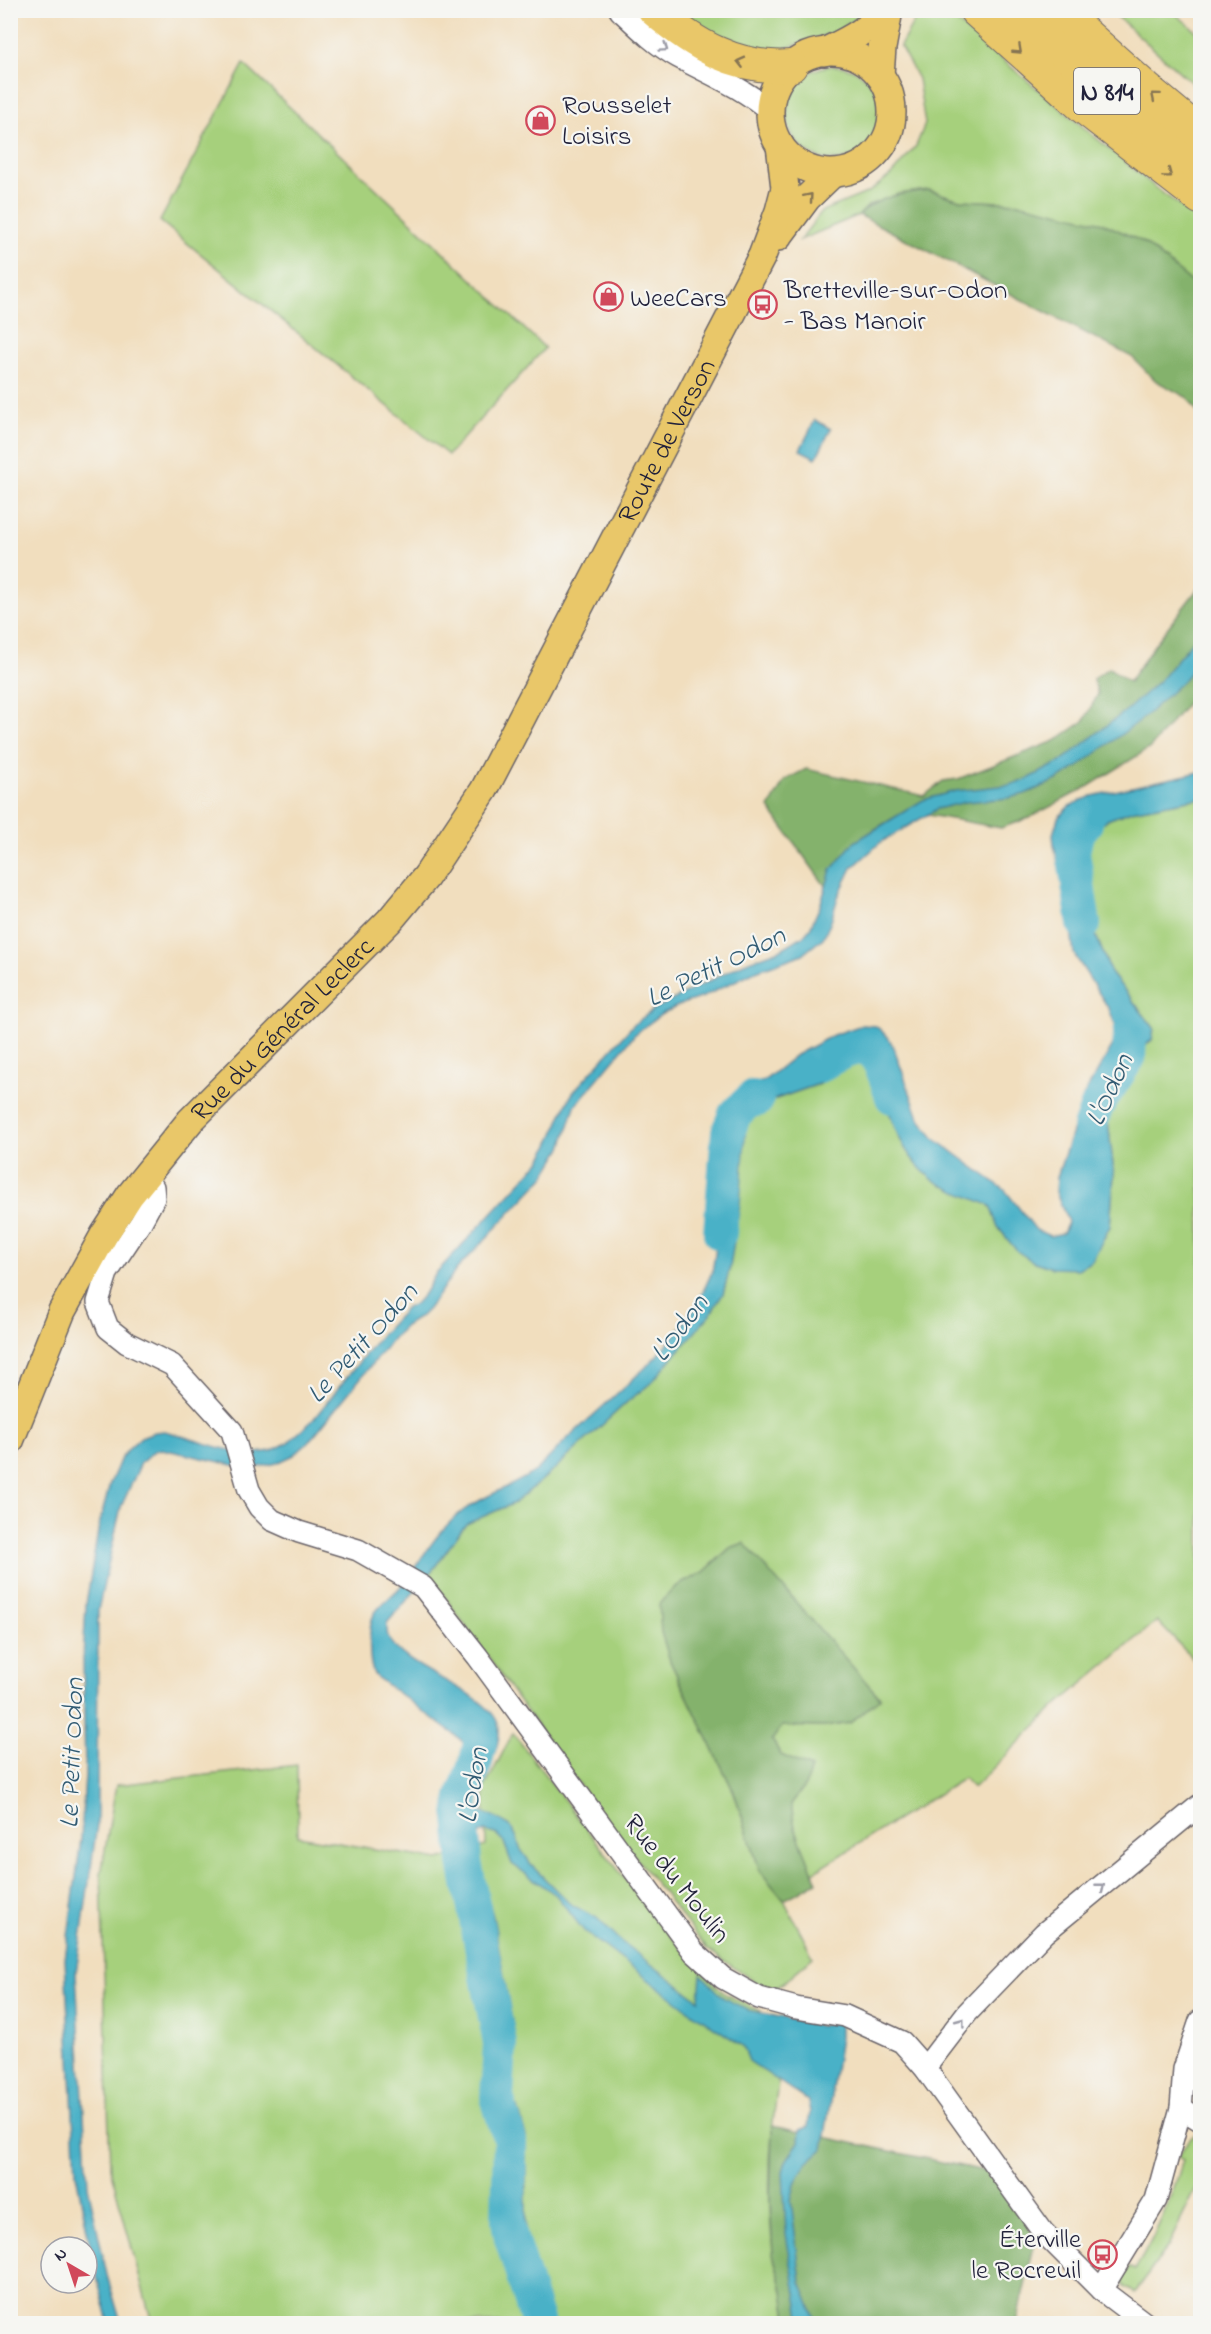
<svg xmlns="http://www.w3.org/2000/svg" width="1211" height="2334" viewBox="0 0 1211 2334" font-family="'Indie Flower',sans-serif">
<rect width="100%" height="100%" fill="#f6f6f2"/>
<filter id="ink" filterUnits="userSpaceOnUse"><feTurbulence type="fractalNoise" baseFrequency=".0167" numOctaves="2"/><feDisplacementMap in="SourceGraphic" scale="12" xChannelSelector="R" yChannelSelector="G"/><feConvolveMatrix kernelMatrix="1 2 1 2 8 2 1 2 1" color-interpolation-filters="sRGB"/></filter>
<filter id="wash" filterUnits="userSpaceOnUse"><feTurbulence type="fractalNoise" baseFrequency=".008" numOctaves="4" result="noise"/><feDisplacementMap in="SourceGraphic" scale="24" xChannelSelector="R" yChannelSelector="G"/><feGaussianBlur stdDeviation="1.35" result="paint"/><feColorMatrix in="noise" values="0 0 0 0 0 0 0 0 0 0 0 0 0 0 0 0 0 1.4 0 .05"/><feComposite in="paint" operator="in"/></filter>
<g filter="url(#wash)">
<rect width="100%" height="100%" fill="#f1debe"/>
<g fill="#a6d07c" stroke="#64795c" stroke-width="1.5">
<path d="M680,11H868L836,32L767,54L745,52L712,34Z"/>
<path d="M920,11H944L1161,192L1200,220V292L1188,279L1143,242L1018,203L960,200L929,190L898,194L869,205L859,215L800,240L822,211L869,192L892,174L916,146L925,124L918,79L900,46Z"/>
<path d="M1111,11H1172L1200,34V90Z"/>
<path d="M244,64L545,348L448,455L160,221Z"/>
<circle cx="834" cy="113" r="47"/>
<path d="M1200,798V1655L1195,1661L1157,1621L1057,1705L973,1788L964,1778L812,1873L795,1828L791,1804L806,1784L781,1755L772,1740L781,1726L824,1727L850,1723L880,1697L730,1548L704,1572L675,1587L670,1661L734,1792L760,1871L784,1900L813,1957L771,1993L707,1949L583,1790L429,1575L466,1524L514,1503L548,1475L627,1402L651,1383L723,1294L730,1267L746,1124L756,1111L773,1100L819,1084L857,1051L864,1047L873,1049C885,1095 892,1147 931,1178C948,1191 971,1196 990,1206L998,1227L1008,1240L1105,1237L1110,1226L1114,1174L1106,1103L1111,1083L1136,1051L1152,1040L1154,1028L1111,973L1093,928L1075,870L1081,849L1093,831L1107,820L1131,811Z"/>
<path d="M513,1733L662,1927L725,1994L761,2011L751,2033L783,2057C770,2121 766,2187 773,2251C774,2263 780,2275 782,2287C785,2299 786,2311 788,2323H152L110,2168L101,1874L116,1785L297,1765L298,1836L439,1860L486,1846L484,1789Z"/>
<path d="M1200,2134V2181L1168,2246L1135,2293L1125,2287L1121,2279L1129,2267L1135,2270C1157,2233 1171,2201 1183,2160L1178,2157C1184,2147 1188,2136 1200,2134Z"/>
</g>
<g fill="#84b26c" stroke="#536a54" stroke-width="1.5">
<path d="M929,190L960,200L1018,203L1103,223L1143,242L1188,279L1200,292V416L1188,398L1156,381L1132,357L859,215C878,196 904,193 929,190Z"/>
<path d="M1200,586V688L1150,748L1089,786L1029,818L1001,828L906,811C871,831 839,846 826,887L769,808L785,780L806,769L924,796L943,781L958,779L1055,741L1084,721L1098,694L1093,679L1109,668L1129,682L1155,644Z"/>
<path d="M744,1543L880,1698L850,1723L824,1727L782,1726L772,1740L781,1755L811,1768L806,1784L791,1804L795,1828L817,1882L784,1900L760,1871L734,1792L670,1661L661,1632L659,1604L675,1587L704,1572L730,1548Z"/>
<path d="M772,2126L989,2172L1026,2220L1035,2242L1016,2323H788L782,2286L773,2254L770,2200Z"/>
</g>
<g fill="#48b1c7" stroke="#356a81" stroke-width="1.5">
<path d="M815,420L831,429L816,458L800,450Z"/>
<path d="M1200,632V660L1182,682L1142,719L1075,769L1057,780L1025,794L1009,798L966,802L937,809L881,842L852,868L838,897L830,924L823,938L803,954L753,972L703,997L682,1004L662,1014L636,1033L575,1106L562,1148L545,1176L456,1270L428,1309L421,1316L405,1326L394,1337L307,1444L294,1455L277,1463L251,1469L162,1449L154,1451L141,1463L121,1507L98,1610L97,1825L76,1973L88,2186L107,2275L121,2323H109L94,2266L76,2174L65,1959L81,1839L85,1775L83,1659L86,1604L99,1525L110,1484L121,1458L131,1446L141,1437L154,1432L165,1431L221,1448L250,1454L271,1451L287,1443L312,1421L379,1337L406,1308L415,1304L424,1294L437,1272L541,1160C555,1138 560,1112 574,1091L633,1025L653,1010L744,963L780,950L803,936L810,928L820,906L831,870L853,843L923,800L955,791L1009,785L1026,780L1060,762L1128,709L1160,680Z"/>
<path d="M1200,772V798L1131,811L1107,820L1093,831L1081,849L1075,870L1093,928L1111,973L1154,1028L1152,1040L1136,1051L1111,1083L1106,1103L1114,1174L1110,1226L1092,1261L1078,1269L1052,1268L1032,1261L1017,1251L1008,1240L998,1227L990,1206C971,1196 948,1191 931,1178C891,1146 885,1096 873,1049L864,1047L857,1051L819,1084L773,1100L756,1111L746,1124L740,1204L730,1267L723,1294L709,1316L651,1383L627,1402L548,1475L514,1503L466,1524L429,1575L387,1623C387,1627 387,1633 388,1637C404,1672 496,1692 499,1729C501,1753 476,1781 476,1808C489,1817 508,1819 515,1834C518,1838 518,1844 520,1848C523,1854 528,1857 530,1864L570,1904L597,1918L619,1940L699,2000L701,1974L724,1998L748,2010L820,2026L840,2021V2037L823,2149L807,2163L796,2181L791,2200L801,2281L817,2323H801L786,2234L783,2172L786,2161L799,2142L800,2130L808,2127L810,2112L808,2101L749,2061L743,2046L691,2012L584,1931L556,1895L512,1864L503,1840L498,1835L485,1831L478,1835L473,1849L493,1916L515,2037L508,2074L510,2100L518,2107L526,2136V2237L529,2259L532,2276L546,2295L553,2323H536L509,2212L506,2127L496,2034L484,1944L465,1845L472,1784L471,1761L464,1743L454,1734L375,1676C368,1665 368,1626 374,1614C381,1603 395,1594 403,1584C423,1558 437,1530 464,1510C487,1494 514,1486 537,1470L565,1441L645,1368L666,1346L695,1309L712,1272L715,1254L728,1149L729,1120L751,1087L766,1079L796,1055L833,1035L862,1025L876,1026L888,1037L894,1048L919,1118L934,1138L1005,1190L1036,1230L1050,1236L1063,1233L1068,1222L1056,1192L1057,1177L1084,1095L1115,1041L1116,1027L1109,1009L1074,954L1068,906L1054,845L1053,834L1058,818L1069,806L1092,796Z"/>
</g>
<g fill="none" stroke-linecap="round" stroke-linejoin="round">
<g stroke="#48b1c7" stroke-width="34">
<path d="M1084,924L1073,852L1077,834L1086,823"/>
<path d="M819,1066C870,1034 876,1047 892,1097"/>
<path d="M1089,1128L1097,1106L1129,1057L1130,1033"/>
<path d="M720,1233L728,1132L735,1114L753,1097L757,1100"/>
<path d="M478,1730L480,1743L476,1761L463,1797L461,1817L465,1862L500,2044L497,2097L510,2141L508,2221L511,2238L538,2324"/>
</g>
</g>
</g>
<g filter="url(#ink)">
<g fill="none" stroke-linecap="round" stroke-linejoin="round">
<defs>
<g id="minor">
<path d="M620,10C638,27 656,45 678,57C710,74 742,87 770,111"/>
<path d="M144,1176L153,1187L154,1198L141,1222L107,1273L98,1302L108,1328L127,1343L172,1365L232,1431L249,1490L259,1507L272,1520L299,1532L358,1550L423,1587L478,1657L694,1952L723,1978L759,1998L796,2008L845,2016L902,2042L925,2068L1043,2232L1101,2290L1146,2324"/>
<path d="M925,2068L967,2013L1044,1933L1200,1805"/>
<path d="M1181,2108L1200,2120"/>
<path d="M1101,2290L1156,2200L1181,2108L1184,2069L1200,2021"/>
</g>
<g id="major">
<circle cx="831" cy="112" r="61"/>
<path d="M824,52C846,41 869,31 884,10"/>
<path d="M880,75L882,48L889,10"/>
<path d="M778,237L807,198L832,174"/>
<path id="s1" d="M10,1441L62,1311L104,1235L130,1195L190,1121L390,920L426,877L484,790L762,256L779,211L785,188L780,145"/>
</g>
<g id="highway">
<path d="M654,10C694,45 737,70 791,66"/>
<path d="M975,10L1084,108L1200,198"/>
<path d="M1016,10L1140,120L1200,168"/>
<path d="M1059,10L1146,88L1200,133"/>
</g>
</defs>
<use href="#minor" stroke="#6a6469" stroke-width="24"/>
<use href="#major" stroke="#6a6469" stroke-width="30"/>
<use href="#highway" stroke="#6a6469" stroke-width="34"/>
<use href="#minor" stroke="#fff" stroke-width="21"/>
<use href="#major" stroke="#e9c769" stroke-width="27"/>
<use href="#highway" stroke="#e9c769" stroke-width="32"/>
</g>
<defs><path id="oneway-chevron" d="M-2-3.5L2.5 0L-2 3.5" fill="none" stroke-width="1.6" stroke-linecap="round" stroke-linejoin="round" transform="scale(1.5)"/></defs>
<g stroke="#9c9ca7">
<use href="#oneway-chevron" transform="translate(664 48) rotate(35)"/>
<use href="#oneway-chevron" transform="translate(1101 1887) rotate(-39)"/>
<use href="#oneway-chevron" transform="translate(961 2022) rotate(-53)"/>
</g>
<g stroke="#867452">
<use href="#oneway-chevron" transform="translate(1018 50) rotate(43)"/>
<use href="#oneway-chevron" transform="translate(741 62) rotate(-166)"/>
<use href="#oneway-chevron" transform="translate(1155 96) rotate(-140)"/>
<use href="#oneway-chevron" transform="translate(1168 174) rotate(37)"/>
<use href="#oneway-chevron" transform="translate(809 197) rotate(-49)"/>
</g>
</g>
<defs>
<symbol id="shop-ring" viewBox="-11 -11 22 22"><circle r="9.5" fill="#f6f6f2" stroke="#d1495b" stroke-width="1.5"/><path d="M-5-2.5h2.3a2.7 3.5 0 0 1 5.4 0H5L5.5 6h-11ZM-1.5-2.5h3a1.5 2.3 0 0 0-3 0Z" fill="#d1495b"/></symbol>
<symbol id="bus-ring" viewBox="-11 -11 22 22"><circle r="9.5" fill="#f6f6f2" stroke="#d1495b" stroke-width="1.5"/><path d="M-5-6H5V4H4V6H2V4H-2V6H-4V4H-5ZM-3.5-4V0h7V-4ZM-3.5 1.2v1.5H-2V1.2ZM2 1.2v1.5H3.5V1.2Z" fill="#d1495b"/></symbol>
</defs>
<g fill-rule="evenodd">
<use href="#shop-ring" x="524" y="104" width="33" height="33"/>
<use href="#shop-ring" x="592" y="280" width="33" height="33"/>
<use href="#bus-ring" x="746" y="288" width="33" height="33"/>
<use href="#bus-ring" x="1086" y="2238" width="33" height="33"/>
</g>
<g text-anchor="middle" stroke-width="4.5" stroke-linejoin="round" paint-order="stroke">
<rect fill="#f6f6f2" stroke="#626272" stroke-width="1.5" x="1074" y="68" width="66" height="46" rx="4.5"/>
<g font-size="26" font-weight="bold" fill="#22223b">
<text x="1107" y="100">N 814</text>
</g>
<g font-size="27" fill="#22223b" stroke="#f6f6f2" text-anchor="start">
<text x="562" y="113">Rousselet<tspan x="562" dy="31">Loisirs</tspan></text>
<text x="784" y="298">Bretteville-sur-Odon<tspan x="784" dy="31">- Bas Manoir</tspan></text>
<text x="630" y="306">WeeCars</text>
<text x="1081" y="2247" text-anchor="end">Éterville<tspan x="1081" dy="31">le Rocreuil</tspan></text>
</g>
<g font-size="27" fill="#22223b" stroke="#f6f6f2">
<text dy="9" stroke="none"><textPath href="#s1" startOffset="1208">Route de Verson</textPath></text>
<text dy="9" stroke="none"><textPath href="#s1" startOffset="500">Rue du Général Leclerc</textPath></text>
<text transform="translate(678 1878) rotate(52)" y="9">Rue du Moulin</text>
</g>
<g font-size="28" font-style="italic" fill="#315b73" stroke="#f6f6f2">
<text transform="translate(715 965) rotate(-26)" y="10">Le Petit Odon</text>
<text transform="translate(1108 1089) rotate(-65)" y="10">L'Odon</text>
<text transform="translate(678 1327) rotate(-53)" y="10">L'Odon</text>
<text transform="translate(361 1342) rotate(-48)" y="10">Le Petit Odon</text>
<text transform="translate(70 1753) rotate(-88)" y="10">Le Petit Odon</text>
<text transform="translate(471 1785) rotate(-81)" y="10">L'Odon</text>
</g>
</g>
<rect width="1211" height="2334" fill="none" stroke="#f6f6f2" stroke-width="36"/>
<g transform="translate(69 2265) rotate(321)"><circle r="28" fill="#f6f6f2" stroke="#a1a1a9" stroke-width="1.5"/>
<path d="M0-4.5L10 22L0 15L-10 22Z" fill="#d1495b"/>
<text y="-9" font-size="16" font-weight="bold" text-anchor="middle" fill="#22223b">N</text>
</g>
</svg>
